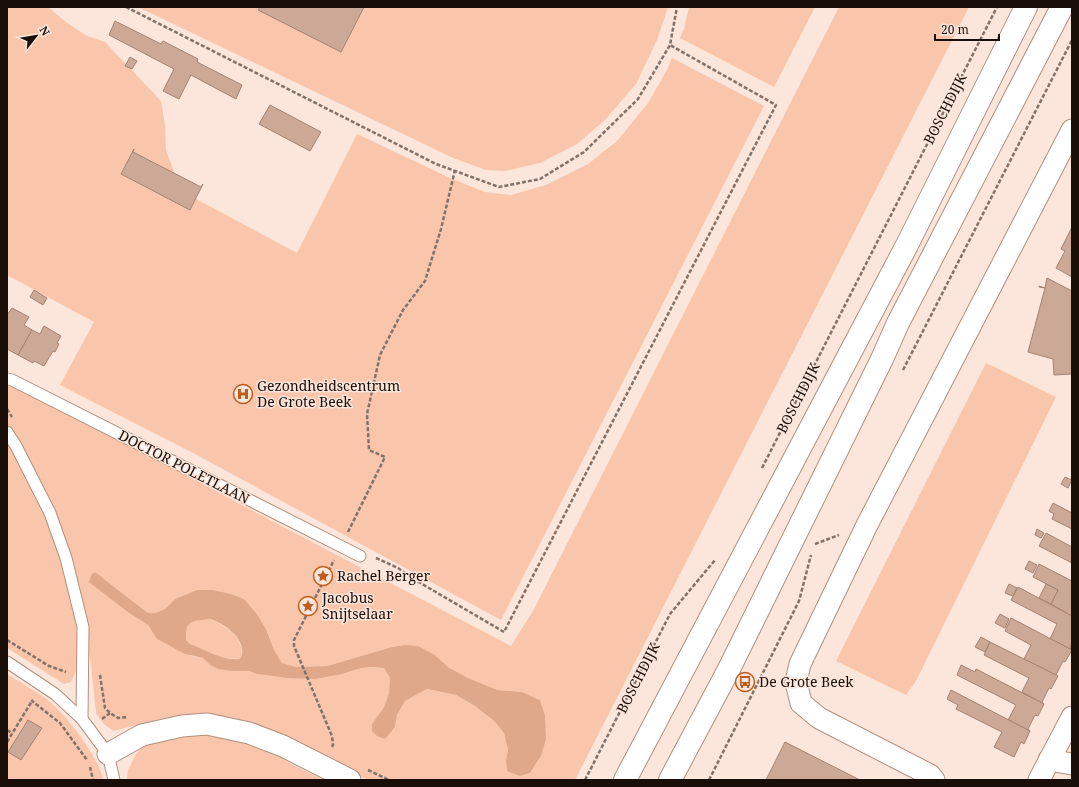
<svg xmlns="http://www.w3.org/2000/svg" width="1079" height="787" viewBox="0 0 1079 787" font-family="'Noto Serif',serif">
<rect width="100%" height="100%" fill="#fce5da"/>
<g fill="#f9c6ac" fill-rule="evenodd">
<path d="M7,7H48L67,23L87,36L105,42L161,101L165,125L166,150L181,191L297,253L357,134L450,178L485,192L511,195L546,185L588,164L617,141L648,103L667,70L672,58L764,106L501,620L195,454L60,385L94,322L7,275Z"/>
<path d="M138,7H668L657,40L636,84L605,120L577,144L540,163L505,171L486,170L453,158Z"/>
<path d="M689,7H815L774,87L680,38L684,29Z"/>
<path d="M839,7H969L575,780H367L326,758L199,716L164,718L113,731L104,724L96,713L91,665L75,567L67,547L10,429L7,425V382L27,391L289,530L511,646L533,611ZM103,578L148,613H155L165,609L175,599L197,590L231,594L244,599L257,614L266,629L274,650L282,663L296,667L327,666L392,647L405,645L435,655L448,667L468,678L498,690L522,692L540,700L545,715L541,756L530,773L506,759L508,750L504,733L494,721L475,706L456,695L427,689L405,701L397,715L395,727L372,731V724L384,707L389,693L390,678L384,668L372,667L361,668L342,674L287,678L257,674L249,671H232L210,665L203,658L191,656L157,639L148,625L129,613L90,582Z"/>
<path d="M986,363L1056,397L916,681L906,695L836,661Z"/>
<path d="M7,441L12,448L42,505L59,543L75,610L79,659L75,674L71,682L64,684L7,648Z"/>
<path d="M209,619C224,623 249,642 240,659L221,658L190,644L186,640C185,620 191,621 209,619Z"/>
<path d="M7,674C21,683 36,691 49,701C67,716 99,757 103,780H7V698L8,695L7,694Z"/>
<path d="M210,733L263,745L291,764L324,780H127L128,770L136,754L146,743L162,737Z"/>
</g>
<path fill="#e0a88a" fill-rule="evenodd" d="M95,572L148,613H155L165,609L175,599L197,590H213L231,594L244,599L257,614L266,629L274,650L282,663L296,667L327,666L392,647L405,645L418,646L435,655L448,667L468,678L498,690L522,692L540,700L545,715L546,739L541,756L530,773L520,776L507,771L506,759L508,750L504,733L494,721L475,706L456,695L427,689L405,701L397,715L395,727L385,739L377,736L372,731V724L384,707L389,693L390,678L384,668L372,667L361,668L342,674L315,679L287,678L257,674L249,671H232L218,669L210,665L203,658L185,654L157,639L148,625L129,613L89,582L91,575ZM209,619C224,622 250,642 240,659C221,661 207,650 190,644L186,640C185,619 192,622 209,619Z"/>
<g fill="#cca896" stroke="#a58372">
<path d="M260,7H364L341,52L258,10Z"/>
<path d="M115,21L161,44L163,41L198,59L197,62L242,85L236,99L191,75L179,99L163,91L174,69L109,35Z"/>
<path d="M130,57L137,61L132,69L125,66Z"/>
<path d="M270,105L321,132L310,151L259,124Z"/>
<path d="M134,149L133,152L201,187L203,184L190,210L121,174Z"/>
<path d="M1072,227V277L1056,268L1065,251L1061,249Z"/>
<path d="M1047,278L1072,291V374L1054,375L1053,359L1028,352L1045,288L1039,287V286L1045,288Z"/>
<path d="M34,290L47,298L43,305L30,297Z"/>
<path d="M12,308L29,317L24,325L32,330L18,355L7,349V315Z"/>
<path d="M44,326L61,336L57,343L59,344L55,352L53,351L44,366L34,361L33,363L18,355L32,330L40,334Z"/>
<path d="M1065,477L1072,480L1068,488L1061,484Z"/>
<path d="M1053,503L1072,513V529L1052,519L1054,514L1049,511Z"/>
<path d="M1037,529L1044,533L1041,538L1035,535Z"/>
<path d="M1046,533L1072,547V563L1039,546Z"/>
<path d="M1029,561L1037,565L1033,573L1025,569Z"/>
<path d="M1039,564L1072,581V616L1051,604L1058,590L1033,577Z"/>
<path d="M1009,584L1017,588L1013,596L1005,593Z"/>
<path d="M1046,584L1058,590L1051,604L1039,598Z"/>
<path d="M1018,587L1072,616V643L1070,648L1072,650L1050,639L1057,624L1011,600Z"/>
<path d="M1000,614L1009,619L1005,628L995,623Z"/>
<path d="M1011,618L1072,650L1065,662L1063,661L1056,675L1024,659L1031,645L1005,631Z"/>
<path d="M981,637L990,642L985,652L975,647Z"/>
<path d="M990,642L1058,676L1051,689L1049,688L1042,702L1044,704L1022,692L1029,678L984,655Z"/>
<path d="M961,665L975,672L976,669L1044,704L1038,716L1035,715L1028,729L1030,731L1008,720L1016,705L957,675Z"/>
<path d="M951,690L1030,731L1024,744L1021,742L1014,757L994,747L1002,732L956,709L958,705L947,699Z"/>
<path d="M28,720L42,728L21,760L8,752Z"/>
<path d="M785,742L860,780H766Z"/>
</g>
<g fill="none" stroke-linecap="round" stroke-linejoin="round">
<defs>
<g id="lane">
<path d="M7,379L12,380L360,556"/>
<path d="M7,432L16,446L50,513L66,558L83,627L82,719"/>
<path d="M7,662L55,694L82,719L108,754L114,780"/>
</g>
<g id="street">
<path d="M108,754L142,735L182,726L207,724L249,733L283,746L350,780"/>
<path d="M1049,760L1072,764"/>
<path d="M934,780L930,775L819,718L801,703L796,682L800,664L867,525L1072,130"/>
<path d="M1039,780L1072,717"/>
</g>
<g id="primary">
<path d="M625,780L907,245L1026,7"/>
<path d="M670,780L728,671L882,359L898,323L1062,7"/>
</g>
</defs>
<use href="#lane" stroke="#b18f7e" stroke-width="13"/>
<use href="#street" stroke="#b18f7e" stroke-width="23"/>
<use href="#primary" stroke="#b18f7e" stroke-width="24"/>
<g stroke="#837269" stroke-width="2.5" stroke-dasharray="4 2" stroke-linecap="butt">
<path d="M126,7L436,164L499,187L540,179L584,152L638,99L670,45L677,7"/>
<path d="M903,370L1072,40"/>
<path d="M7,409L12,417"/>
<path d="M762,468L997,7"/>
<path d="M348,532L385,457L369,450L367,414L380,355L403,310L425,281L441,229L455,170"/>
<path d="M815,544L839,535"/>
<path d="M376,558L398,568L417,581L504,632L776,105L670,45"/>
<path d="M7,640L49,666L66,672"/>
<path d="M100,675L105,708L110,713L118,718L128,717"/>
<path d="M33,700L32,701L60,723L87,760"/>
<path d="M102,719L110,713"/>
<path d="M7,730L12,733"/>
<path d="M7,742L32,701"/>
<path d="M332,747L333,745L332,736L294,646V640L334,560"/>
<path d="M90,767L93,780"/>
<path d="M368,770L389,780"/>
<path d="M585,780L670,614L715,560"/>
<path d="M709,780L799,601L811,555"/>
</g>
<use href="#lane" stroke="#fff" stroke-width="11"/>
<use href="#street" stroke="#fff" stroke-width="21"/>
<use href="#primary" stroke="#fff" stroke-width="22"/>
</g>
<defs>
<symbol id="hospital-ring" viewBox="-11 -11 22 22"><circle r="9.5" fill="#fce5da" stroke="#be5d1e" stroke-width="1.5"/><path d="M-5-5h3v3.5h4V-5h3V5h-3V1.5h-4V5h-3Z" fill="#be5d1e"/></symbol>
<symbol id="sight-ring" viewBox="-11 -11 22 22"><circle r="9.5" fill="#fce5da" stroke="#be5d1e" stroke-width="1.5"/><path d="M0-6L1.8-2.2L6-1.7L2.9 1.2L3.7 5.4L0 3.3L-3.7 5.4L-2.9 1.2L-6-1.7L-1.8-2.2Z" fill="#be5d1e"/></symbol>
<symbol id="bus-ring" viewBox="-11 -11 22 22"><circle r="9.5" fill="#fce5da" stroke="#be5d1e" stroke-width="1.5"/><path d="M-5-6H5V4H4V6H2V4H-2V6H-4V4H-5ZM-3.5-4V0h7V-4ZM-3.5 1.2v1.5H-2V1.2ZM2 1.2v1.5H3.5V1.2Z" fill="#be5d1e"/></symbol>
</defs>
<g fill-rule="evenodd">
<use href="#hospital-ring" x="232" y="383" width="22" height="22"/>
<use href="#sight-ring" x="312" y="565" width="22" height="22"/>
<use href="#sight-ring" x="297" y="595" width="22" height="22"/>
<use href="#bus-ring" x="734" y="671" width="22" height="22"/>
</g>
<g text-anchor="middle" stroke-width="3" stroke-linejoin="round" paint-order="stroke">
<g font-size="14" fill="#1a0e08" stroke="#fce5da">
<text transform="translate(945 109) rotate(-63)" y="5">BOSCHDIJK</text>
<text transform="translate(798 398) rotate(-63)" y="5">BOSCHDIJK</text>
<text transform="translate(184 467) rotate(27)" y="5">DOCTOR POLETLAAN</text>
<text transform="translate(638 678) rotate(-63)" y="5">BOSCHDIJK</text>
</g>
<g font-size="14" fill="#1a0e08" stroke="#fce5da" text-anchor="start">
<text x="257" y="391">Gezondheidscentrum<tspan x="257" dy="16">De Grote Beek</tspan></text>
<text x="337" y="581">Rachel Berger</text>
<text x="322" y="603">Jacobus<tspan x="322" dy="16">Snijtselaar</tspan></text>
<text x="759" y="687">De Grote Beek</text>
</g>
</g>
<rect width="1079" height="787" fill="none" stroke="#1a0e08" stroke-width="16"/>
<g transform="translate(36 36) rotate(59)" stroke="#fce5da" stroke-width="3" paint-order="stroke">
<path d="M0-3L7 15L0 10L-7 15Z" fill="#1a0e08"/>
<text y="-6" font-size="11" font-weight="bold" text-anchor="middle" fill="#1a0e08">N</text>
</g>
<path d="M935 34v6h64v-6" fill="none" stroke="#1a0e08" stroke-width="2"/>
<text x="941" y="34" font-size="12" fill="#1a0e08" stroke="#fce5da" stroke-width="3" paint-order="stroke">20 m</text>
</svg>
